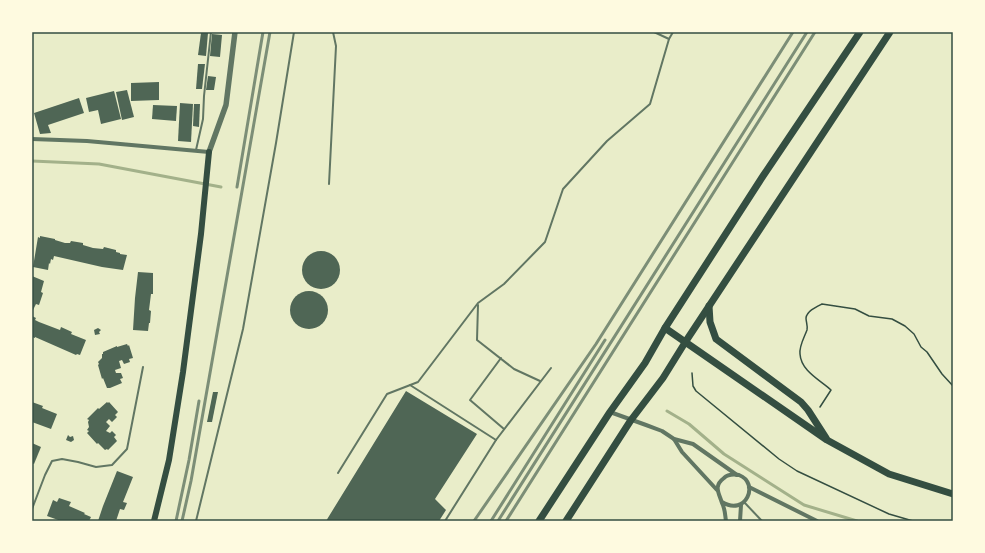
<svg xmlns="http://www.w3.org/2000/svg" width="985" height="553" viewBox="0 0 985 553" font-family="Jost,sans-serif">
<rect width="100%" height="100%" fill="#e9edc9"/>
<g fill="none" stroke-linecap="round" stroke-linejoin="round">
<g stroke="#a3b18a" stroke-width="3">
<path d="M32,161L99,164L221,187"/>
<path d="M667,411L689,424L724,454L804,505L857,521"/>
</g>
</g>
<g fill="#4f6655">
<path d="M201,33H208L206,56L198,55Z"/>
<path d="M212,34L222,35L220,57L210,56Z"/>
<path d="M198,64H205L202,89H196Z"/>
<path d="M208,76L216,77L214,90H206Z"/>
<path d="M159,82V100L131,101V83Z"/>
<path d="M127,90L134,117L122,120L116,92Z"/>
<path d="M114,91L121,119L101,124L98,110L89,112L86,98Z"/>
<path d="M79,98L84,113L48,125L51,133L40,134L34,113Z"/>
<path d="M180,103L193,104L191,142L178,141Z"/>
<path d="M194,104H200L199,127L193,126Z"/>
<path d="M153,105L177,106L176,121L152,119Z"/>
<path d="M40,236L55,239V240L65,243H70L71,241L83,243V245L93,248L103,249L104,247L116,250V252L120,253V254L127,255L123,270L102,267L54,256L53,260L51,259L50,264L49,263L48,270L33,267L38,237L40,238Z"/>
<circle cx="321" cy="270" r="19"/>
<path d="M138,272L153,273V294H151L149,310L151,311L150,323H149L148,331L133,330L135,298Z"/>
<path d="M32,276L44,281L41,292L43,293L39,305L36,304L32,312Z"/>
<circle cx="309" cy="310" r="19"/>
<path d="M32,316L36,318L35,320L39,322L60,330L61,327L72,332L71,334L86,340L80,355L77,354L76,355L35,337V338L32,337Z"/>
<path d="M98,328L101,330L99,332L100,334L95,335L94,330Z"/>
<path d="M127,344L128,346L129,345L133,358L129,359L130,362L124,364L122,360L119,361L121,368L115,370L116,373H121L123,378L120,379L122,383L110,388H107L103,378L102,379L98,365L99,364L98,362L102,358V354H103V352L117,346V347Z"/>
<path d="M406,391L477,434L435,499L446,510L439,521H326Z"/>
<path d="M213,392H218L212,422H207Z"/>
<path d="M32,402L43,406L42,408L57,414L51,429L32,422Z"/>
<path d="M107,402L108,403L109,402L118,412L115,415L117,417L112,422L109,419L106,422L110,426L106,431L110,433L112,431L116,435L114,437L117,441L108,450L107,449L105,450L98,443L97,444L87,433L89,431L87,430L89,427L88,422L89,420L87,419L98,408L99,409Z"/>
<path d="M68,435L70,437L73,436L74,440L71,442L66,440Z"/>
<path d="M32,443L41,447L34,464L32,463Z"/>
<path d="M117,471L133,477L123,502L127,503L124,510L120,509L116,521H98L103,506Z"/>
<path d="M59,498L71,502L69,506L85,513L84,514L91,517L89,521H61L47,516L53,500L57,502Z"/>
</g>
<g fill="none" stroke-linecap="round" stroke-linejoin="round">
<g stroke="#344e41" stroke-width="1.5">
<path d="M692,373L693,386L696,391L779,459L797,471L889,514L913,521"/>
<path d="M820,407L831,390C820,380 801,371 800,354C799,346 804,338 807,330C808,326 806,322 806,318C807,311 816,307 822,304L855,309L869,316L892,319L905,326L914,334L921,347L927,352L942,374L953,386"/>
</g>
<g stroke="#617663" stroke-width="2">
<path d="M654,32L669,39"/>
<path d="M196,150L203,119L204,96L211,32"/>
<path d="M329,184L336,46L333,32"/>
<path d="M478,305L477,340L514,369L540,381"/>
<path d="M501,358L470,400L504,429"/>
<path d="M410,385L496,440"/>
<path d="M338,473L387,394L418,382L478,303L504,284L545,242L563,189L607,141L650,104L669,39L673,32"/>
<path d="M744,502L762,521"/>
<path d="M32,509L45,475L52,461L62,459L78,462L96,467L112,465L127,449L143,367"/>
<path d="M196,521L243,329L276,143L294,32"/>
<path d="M445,521L496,440L551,368"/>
</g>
<g stroke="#617663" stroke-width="4">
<path d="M32,139L87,141L209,152"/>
<path d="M610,412L646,425L662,431L674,439L693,444L737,475"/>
<path d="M674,439L682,452L717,490"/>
<path d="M749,487L817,521"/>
<path d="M722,502C746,517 760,483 739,475C733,474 728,474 724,478C713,486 719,493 722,503C725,508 725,515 726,521"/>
<path d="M740,521L741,505"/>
</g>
<path stroke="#617663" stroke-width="5.5" d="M209,152L226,105L235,32"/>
<path stroke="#344e41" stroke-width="6" d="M154,521L169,460L183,372L201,234L209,152"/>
<g stroke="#344e41" stroke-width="7">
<path d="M709,306L710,322L716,339L801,402L808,410L826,438"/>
<path d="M665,328L827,440L889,474L953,494"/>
<path d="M539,521L610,412L645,363L665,328L763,176L860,32"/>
<path d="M566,521L631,420L663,378L686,341L890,32"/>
</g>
<g stroke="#7c8e77" stroke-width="3">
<path d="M237,187L263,32"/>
<path d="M176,521L189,460L199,401"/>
<path d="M182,521L191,481L270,32"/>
<path d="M474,521L596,344L793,32"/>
<path d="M491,521L605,340"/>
<path d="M498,521L807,32"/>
<path d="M506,521L815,32"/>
</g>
</g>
<rect width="985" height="553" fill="none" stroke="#fefae0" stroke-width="66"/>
<rect x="33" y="33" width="919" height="487" fill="none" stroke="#344e41" stroke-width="1.5"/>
</svg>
